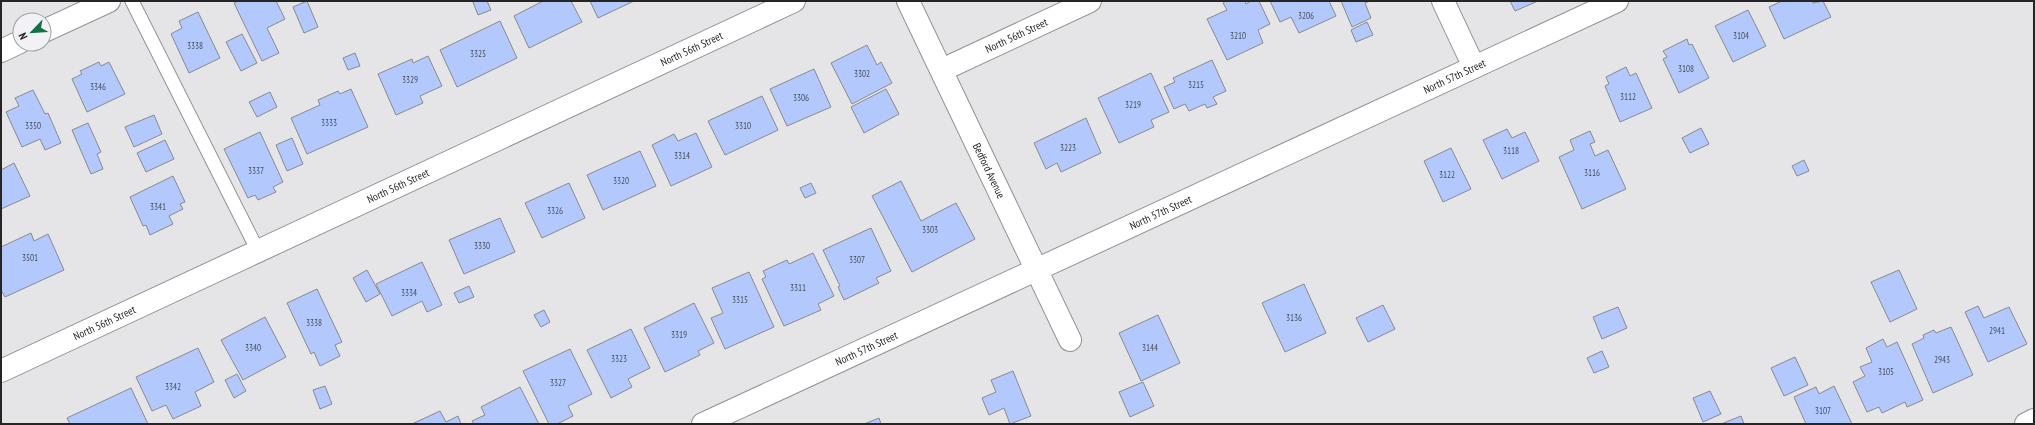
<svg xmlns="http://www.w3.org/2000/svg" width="2035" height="425" viewBox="0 0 2035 425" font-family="'PT Sans Narrow',sans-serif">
<rect width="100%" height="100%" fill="#e5e4e7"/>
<g fill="#b3c9fd" stroke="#898a8d">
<path d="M238,1H276L285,19L267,28L279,53L262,61L234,3Z"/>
<path d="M307,1L318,27L304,33L293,7Z"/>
<path d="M476,1H487L491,10L478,15L473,2Z"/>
<path d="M543,1H571L582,22L529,48L514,16Z"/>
<path d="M590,1H634L598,18Z"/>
<path d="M1226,1H1245L1246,4L1251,1H1259L1270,24L1258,30L1263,43L1227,60L1207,19L1227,10L1223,3Z"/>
<path d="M1270,1H1329L1336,16L1299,33L1291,17L1280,22Z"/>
<path d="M1341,1H1370L1365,3L1371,18L1352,27Z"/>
<path d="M1510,1H1538L1515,11Z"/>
<path d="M1782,1H1812L1813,3L1823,1L1831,17L1784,39L1769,7Z"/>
<path d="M1748,10L1766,46L1733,62L1715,26Z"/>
<path d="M198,12L220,58L189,73L171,34L182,28L179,21Z"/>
<path d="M500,21L517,58L457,87L440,50Z"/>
<path d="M1367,22L1373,35L1356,42L1351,30Z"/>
<path d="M242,34L257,63L241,71L226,42Z"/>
<path d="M1687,39L1689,45L1692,44L1709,78L1679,93L1663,59L1667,57L1663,51Z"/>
<path d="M867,45L877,65L881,62L892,83L852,104L831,63Z"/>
<path d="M355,53L360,66L348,70L343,58Z"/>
<path d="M428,56L442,86L420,96L423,103L396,115L378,74L412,59L413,63Z"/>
<path d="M1212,60L1226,91L1213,97L1217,104L1207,108L1205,104L1189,111L1185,104L1174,109L1164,87L1175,82L1173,78Z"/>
<path d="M99,62L101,66L109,62L125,94L87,112L72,79L82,74L80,71Z"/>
<path d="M1626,67L1630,76L1636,73L1652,108L1620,122L1605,86L1609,84L1606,77Z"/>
<path d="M814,69L831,107L787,126L770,89Z"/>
<path d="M1151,73L1169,112L1151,120L1154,127L1119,143L1098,98Z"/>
<path d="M351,89L368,127L307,154L291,118L320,105L318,100L338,91L340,94Z"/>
<path d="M886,89L899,114L864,133L851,107Z"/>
<path d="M33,90L45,114L48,113L61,143L45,150L40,139L22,147L6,112L19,106L15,98Z"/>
<path d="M270,92L277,107L257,117L249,102Z"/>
<path d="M762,96L778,130L725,155L708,121Z"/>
<path d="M154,115L162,134L134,147L125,127Z"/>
<path d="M1086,118L1101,153L1061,172L1057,163L1046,169L1034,143Z"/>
<path d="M88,123L101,152L97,154L103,169L91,174L72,130Z"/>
<path d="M1701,128L1709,144L1690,153L1682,138Z"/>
<path d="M1507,129L1512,138L1525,132L1539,161L1502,179L1483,140Z"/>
<path d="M1590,131L1595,142L1590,144L1595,156L1608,150L1626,189L1582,209L1559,157L1574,150L1570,140Z"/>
<path d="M260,132L283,182L273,187L276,192L258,200L255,195L248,198L224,149Z"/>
<path d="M696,133L712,167L671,186L652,145L674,134L678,141Z"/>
<path d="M292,138L303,164L287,171L276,145Z"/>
<path d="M165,140L174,159L146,172L137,153Z"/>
<path d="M1451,148L1471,189L1443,202L1424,161Z"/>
<path d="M640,151L656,186L603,210L587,175Z"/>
<path d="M1804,160L1809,171L1797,176L1792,166Z"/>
<path d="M14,163L30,196L1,209V170Z"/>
<path d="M173,176L185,202L180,204L183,209L169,216L173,224L150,235L146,225L143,226L130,197Z"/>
<path d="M901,181L921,221L956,203L975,239L912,272L872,196Z"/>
<path d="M569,183L585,218L542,238L525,203Z"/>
<path d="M811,183L816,193L805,198L800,188Z"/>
<path d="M500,218L515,252L464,274L449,240Z"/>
<path d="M871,228L891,271L876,278L879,283L844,300L838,287L840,286L823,250Z"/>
<path d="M31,233L34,241L48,234L64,270L5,297L1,290V247Z"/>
<path d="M813,253L834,296L818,304L821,310L784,326L762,279L766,277L763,271L787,260L789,264Z"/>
<path d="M422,262L442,305L427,312L422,301L392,316L376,284Z"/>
<path d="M367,270L380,294L366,302L353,278Z"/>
<path d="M1899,270L1917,309L1890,322L1871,282Z"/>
<path d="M749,272L774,327L725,349L711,318L723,313L712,288Z"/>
<path d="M1304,284L1326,333L1285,352L1262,303Z"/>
<path d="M469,286L474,297L459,303L454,293Z"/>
<path d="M317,289L342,342L335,345L340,356L320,366L314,352L311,354L287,303Z"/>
<path d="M694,303L714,343L698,351L700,355L665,372L644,328Z"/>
<path d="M1383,305L1395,329L1368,342L1356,318Z"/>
<path d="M1978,306L1984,318L2009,307L2027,344L1988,362L1965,312Z"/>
<path d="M1618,307L1627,328L1602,339L1593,317Z"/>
<path d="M544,310L550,322L541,327L534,315Z"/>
<path d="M1158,315L1180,363L1141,381L1119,333Z"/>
<path d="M265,317L286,357L243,380L221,340Z"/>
<path d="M1951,327L1973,375L1933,393L1912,344L1924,338L1923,335L1934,330L1936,333Z"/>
<path d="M631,329L650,368L628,379L632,387L611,398L587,350Z"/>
<path d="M1883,339L1887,347L1897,342L1923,400L1907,407L1905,402L1882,413L1879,407L1867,412L1853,382L1865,376L1860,367L1872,362L1866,348Z"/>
<path d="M198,348L214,382L195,392L201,406L173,419L166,405L152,411L136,377Z"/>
<path d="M570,349L592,394L568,406L573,416L557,424H549L523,371Z"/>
<path d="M1602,351L1609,367L1594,373L1587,358Z"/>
<path d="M1795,357L1808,385L1784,396L1771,368Z"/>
<path d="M1013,371L1031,416L1010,424L1004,408L989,415L982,398L996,392L991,380Z"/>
<path d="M237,374L246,391L234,398L225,380Z"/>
<path d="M1143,382L1154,406L1130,417L1119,392Z"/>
<path d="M325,386L332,404L320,409L313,390Z"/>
<path d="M1834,386L1852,424H1806L1794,397L1816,387L1819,394Z"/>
<path d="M520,387L539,424H474L472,421L485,415L481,407Z"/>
<path d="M131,388L148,424H70L67,418Z"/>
<path d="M1710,391L1721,414L1703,422L1693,398Z"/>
<path d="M440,411L446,422L458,416L461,424H412Z"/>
<path d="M1741,416L1744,424H1721Z"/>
<path d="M879,418L881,424H864Z"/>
</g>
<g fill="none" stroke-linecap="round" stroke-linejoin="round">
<defs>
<path id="lane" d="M132,1L258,251"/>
<g id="street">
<path id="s1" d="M908,1L1070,340"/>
<path d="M1443,1L1474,67"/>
<path d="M44,31L109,1"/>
<path d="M1,51L20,42"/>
<path id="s2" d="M942,70L1090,1"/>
<path id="s3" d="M1,371L794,1"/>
<path id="s4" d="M703,424L1617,1"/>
<path d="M2026,424L2034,420"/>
</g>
</defs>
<use href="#lane" stroke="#939295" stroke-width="15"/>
<use href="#street" stroke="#939295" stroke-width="24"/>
<use href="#lane" stroke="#fff" stroke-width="13"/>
<use href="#street" stroke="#fff" stroke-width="22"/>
</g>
<g text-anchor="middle" stroke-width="4" stroke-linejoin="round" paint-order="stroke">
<g font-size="9" fill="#484e5c">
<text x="1306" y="19">3206</text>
<text x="1238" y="39">3210</text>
<text x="1741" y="39">3104</text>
<text x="195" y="49">3338</text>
<text x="478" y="57">3325</text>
<text x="1686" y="72">3108</text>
<text x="862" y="77">3302</text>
<text x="410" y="83">3329</text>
<text x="1196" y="88">3215</text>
<text x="98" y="90">3346</text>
<text x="1628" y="100">3112</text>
<text x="801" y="101">3306</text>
<text x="1133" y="108">3219</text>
<text x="329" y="126">3333</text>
<text x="33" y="129">3350</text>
<text x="743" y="129">3310</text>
<text x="1068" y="151">3223</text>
<text x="1511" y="154">3118</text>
<text x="682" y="159">3314</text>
<text x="256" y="174">3337</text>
<text x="1592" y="176">3116</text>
<text x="1447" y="178">3122</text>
<text x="621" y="184">3320</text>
<text x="158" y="210">3341</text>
<text x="555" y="214">3326</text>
<text x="930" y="233">3303</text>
<text x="482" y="249">3330</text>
<text x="30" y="261">3501</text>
<text x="857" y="263">3307</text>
<text x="798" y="291">3311</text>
<text x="409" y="296">3334</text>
<text x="740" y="303">3315</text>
<text x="1294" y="321">3136</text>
<text x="314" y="326">3338</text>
<text x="1997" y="334">2941</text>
<text x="679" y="338">3319</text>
<text x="253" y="351">3340</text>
<text x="1150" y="351">3144</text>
<text x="619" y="362">3323</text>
<text x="1942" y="363">2943</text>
<text x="1886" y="375">3105</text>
<text x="558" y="386">3327</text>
<text x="173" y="390">3342</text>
<text x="1823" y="414">3107</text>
</g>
<g font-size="11" fill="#252526" stroke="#f2f1f5">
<text dy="4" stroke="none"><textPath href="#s2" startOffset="82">North 56th Street</textPath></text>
<text dy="4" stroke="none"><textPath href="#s3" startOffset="762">North 56th Street</textPath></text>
<text dy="4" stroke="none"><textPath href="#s4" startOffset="828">North 57th Street</textPath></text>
<text dy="4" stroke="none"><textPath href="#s1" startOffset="188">Bedford Avenue</textPath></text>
<text dy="4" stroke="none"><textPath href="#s3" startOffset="438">North 56th Street</textPath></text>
<text dy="4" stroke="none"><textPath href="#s4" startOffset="504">North 57th Street</textPath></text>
<text dy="4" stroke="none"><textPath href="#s3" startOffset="114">North 56th Street</textPath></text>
<text dy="4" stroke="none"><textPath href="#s4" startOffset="180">North 57th Street</textPath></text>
</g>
</g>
<rect width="2035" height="425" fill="none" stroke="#252526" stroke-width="4"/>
<g transform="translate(32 32) rotate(245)"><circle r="19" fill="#f2f1f5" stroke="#a09fa2"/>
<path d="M0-3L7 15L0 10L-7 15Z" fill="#147045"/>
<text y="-6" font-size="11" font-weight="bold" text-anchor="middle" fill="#252526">N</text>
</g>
</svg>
